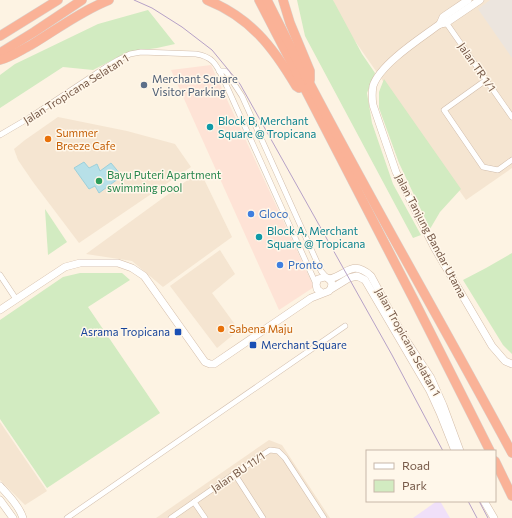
<svg xmlns="http://www.w3.org/2000/svg" width="512" height="518" viewBox="0 0 512 518" font-family="Commissioner,sans-serif">
<rect width="100%" height="100%" fill="#fdf3e3"/>
<g fill="#f5e5d1">
<path d="M333,0H512V168L466,200L341,21Z"/>
<path d="M58,117L127,131L175,144L191,167L79,243L33,182L18,160L14,149L25,140Z"/>
<path d="M200,171L232,237L163,287L132,261L86,254Z"/>
<path d="M220,250L235,274L212,293L239,330L217,348L170,286Z"/>
<path d="M0,422L47,491L25,505L0,480Z"/>
<path d="M269,440L282,445L330,518H156Z"/>
</g>
<path fill="#fee3d6" d="M211,65L314,287L279,310L171,70Z"/>
<path fill="#ece5de" d="M490,0H512V58L478,9Z"/>
<path fill="#f0e0f9" d="M437,501H440L450,518H413Z"/>
<g fill="#d2ebc1">
<path d="M297,0H333L362,54L375,73L367,93L372,123L393,184L421,235L413,238L305,36Z"/>
<path d="M148,10L175,44L157,48L128,52L93,70L63,67L0,108V75L15,64L98,24Z"/>
<path d="M384,79L461,189L440,212L430,229L399,163L379,108V92Z"/>
<path d="M45,209L67,242L48,255Z"/>
<path d="M512,253V354L503,345L463,280L486,268Z"/>
<path d="M80,273H122L130,280L88,307L160,413L47,488L0,419V320L63,277Z"/>
</g>
<path fill="#b7e0e8" stroke="#9dd0da" d="M84,162L89,168L97,164L100,171L111,163L122,176L99,193L95,186L89,189L74,168Z"/>
<g fill="none" stroke-linecap="round" stroke-linejoin="round">
<defs>
<g id="street">
<path d="M445,21L512,117"/>
<path d="M219,71H225L227,73L242,96L321,271L327,278"/>
<path d="M486,80L444,110L483,167L498,170L512,160"/>
<path d="M0,135L29,118L106,67L118,60L130,54L141,52L196,54C213,57 216,64 223,78L316,284"/>
<path d="M0,275L16,299"/>
<path d="M234,473L263,518"/>
<path d="M194,502L205,518"/>
<path d="M67,518L345,326"/>
<path d="M171,518L253,461L270,450L278,451L285,458L324,518"/>
</g>
<g id="secondary">
<path d="M480,0L446,23L440,24C421,38 380,64 373,86C372,92 372,99 373,105L396,172L434,247L492,346L505,361L512,364"/>
<path d="M440,24L443,17L468,0"/>
<path d="M329,279C347,275 352,259 371,276L402,334L431,378L443,405L460,451"/>
<path d="M331,289L349,278L357,276L365,280L430,391L440,413L455,451"/>
<path d="M0,310L65,267L80,263H118L132,268L144,276L205,362L210,364H214L311,298L329,291C334,285 332,279 325,277L318,279L316,284L317,289L322,293"/>
<path d="M0,486C9,496 19,506 23,518"/>
<path d="M0,500L13,518"/>
<path d="M484,501L494,518"/>
</g>
<g id="highway">
<path d="M207,0C250,17 273,47 296,86L299,88"/>
<path d="M259,0L415,302L490,451"/>
<path d="M267,0C281,28 295,56 310,84C375,208 446,330 512,453"/>
<path d="M283,0L290,23L310,71V80"/>
<path d="M0,36L58,0"/>
<path d="M0,53L34,32L82,0"/>
<path d="M0,60C11,57 21,50 31,45C56,30 81,11 109,0"/>
<path d="M495,461L512,496"/>
</g>
</defs>
<use href="#street" stroke="#d1bdac" stroke-width="6"/>
<use href="#secondary" stroke="#d4bda9" stroke-width="8"/>
<use href="#highway" stroke="#dbd4cf" stroke-width="10"/>
<use href="#street" stroke="#fff" stroke-width="5"/>
<use href="#secondary" stroke="#fff" stroke-width="7"/>
<use href="#highway" stroke="#fab297" stroke-width="9"/>
<g stroke="#b6a1c7" stroke-width="1">
<path d="M134,0L152,8L182,27L212,50L240,84L392,355L443,451"/>
<path d="M468,501L477,518"/>
<path d="M479,501L488,518"/>
</g>
</g>
<circle fill="#5c6f8a" stroke="#fff7ea" stroke-width="1.5" cx="144" cy="85" r="4"/>
<g fill="#0f9aa8" stroke="#fff7ea" stroke-width="1.5">
<circle cx="210" cy="127" r="4"/>
<circle cx="259" cy="237" r="4"/>
</g>
<g fill="#e8710a" stroke="#fff7ea" stroke-width="1.5">
<circle cx="48" cy="139" r="4"/>
<circle cx="221" cy="329" r="4"/>
</g>
<circle fill="#2e9e5b" stroke="#fff7ea" stroke-width="1.5" cx="99" cy="181" r="4"/>
<g fill="#3f7fe0" stroke="#fff7ea" stroke-width="1.5">
<circle cx="251" cy="214" r="4"/>
<circle cx="280" cy="265" r="4"/>
</g>
<g fill="#1a4fb4" stroke="#fff7ea" stroke-width="1.5">
<rect x="174" y="328" width="8" height="8" rx="2"/>
<rect x="249" y="341" width="8" height="8" rx="2"/>
</g>
<g text-anchor="middle" stroke-width="3" stroke-linejoin="round" paint-order="stroke">
<g font-size="11" fill="#765948" stroke="#fff7ea">
<text transform="translate(477 67) rotate(55)" y="4">Jalan TR 1/1</text>
<text transform="translate(76 89) rotate(-32)" y="4">Jalan Tropicana Selatan 1</text>
<text transform="translate(431 236) rotate(62)" y="4">Jalan Tanjung Bandar Utama</text>
<text transform="translate(408 342) rotate(61)" y="4">Jalan Tropicana Selatan 1</text>
<text transform="translate(238 472) rotate(-34)" y="4">Jalan BU 11/1</text>
</g>
<g font-size="11" fill="#4e5e75" stroke="#fff7ea" text-anchor="start">
<text x="152" y="83">Merchant Square<tspan x="152" dy="13">Visitor Parking</tspan></text>
</g>
<g font-size="11" fill="#0d838f" stroke="#fff7ea" text-anchor="start">
<text x="218" y="125">Block B, Merchant<tspan x="218" dy="13">Square @ Tropicana</tspan></text>
<text x="267" y="235">Block A, Merchant<tspan x="267" dy="13">Square @ Tropicana</tspan></text>
</g>
<g font-size="11" fill="#c56008" stroke="#fff7ea" text-anchor="start">
<text x="56" y="137">Summer<tspan x="56" dy="13">Breeze Cafe</tspan></text>
<text x="229" y="333">Sabena Maju</text>
</g>
<g font-size="11" fill="#27864d" stroke="#fff7ea" text-anchor="start">
<text x="107" y="179">Bayu Puteri Apartment<tspan x="107" dy="13">swimming pool</tspan></text>
</g>
<g font-size="11" fill="#366cbe" stroke="#fff7ea" text-anchor="start">
<text x="259" y="218">Gloco</text>
<text x="288" y="269">Pronto</text>
</g>
<g font-size="11" fill="#164399" stroke="#fff7ea" text-anchor="end">
<text x="170" y="336">Asrama Tropicana</text>
<text x="261" y="349" text-anchor="start">Merchant Square</text>
</g>
</g>
<rect x="366" y="450" width="130" height="52" fill="#fff7ea" stroke="#c8b8a9"/>
<rect x="374" y="463" width="20" height="6" fill="#ffffff" stroke="#c8b8a9"/>
<text x="402" y="470" font-size="12" fill="#765948">Road</text>
<rect x="374" y="480" width="20" height="12" fill="#d2ebc1" stroke="#c8b8a9"/>
<text x="402" y="490" font-size="12" fill="#765948">Park</text>
</svg>
